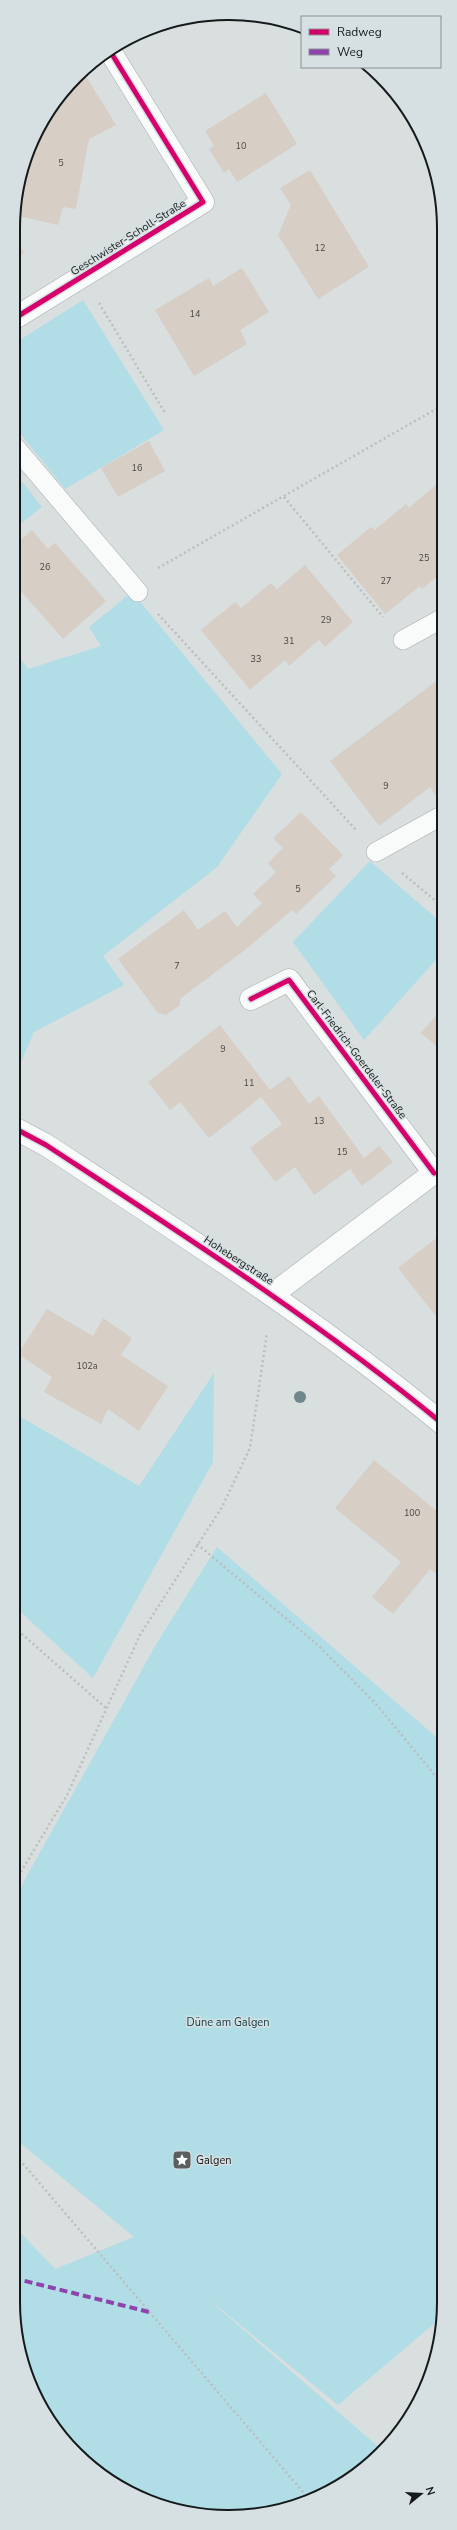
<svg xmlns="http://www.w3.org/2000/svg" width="457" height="2530" viewBox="0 0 457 2530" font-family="'Nunito Sans',sans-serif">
<rect width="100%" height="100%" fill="#d9dedf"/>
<g fill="#b1dde6">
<path d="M83,300L164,430L65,489L15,427V343Z"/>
<path d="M15,473L42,507L15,528Z"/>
<path d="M132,592L282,774L217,867L103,956L124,985L34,1032L14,1079V649L28,669L101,646L89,627Z"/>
<path d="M370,861L443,924V952L364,1040L293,942Z"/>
<path d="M214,1373L213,1462L93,1678L14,1606V1413L139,1486Z"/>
<path d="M217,1547L443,1743L442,2317L338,2405L200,2292L382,2450L370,2464L298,2506L215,2517L146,2501L76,2454L29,2384L13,2301V2225L55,2269L134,2237L13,2137V1908L24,1881L157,1643Z"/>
</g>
<g fill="#d7cec6">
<path d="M374,71L381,76L386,83L384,85Z"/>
<path d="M84,73L116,125L89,139L76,209L63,207L58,225L15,215L18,191L42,121Z"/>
<path d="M266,93L297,144L237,182L229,169L224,173L209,149L214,146L205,131Z"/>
<path d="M409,116L422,133L424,141L406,118Z"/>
<path d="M310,170L369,267L318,299L278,235L291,205L280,188Z"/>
<path d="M15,238L24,253L15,259Z"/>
<path d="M242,268L269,312L240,330L247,344L194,376L155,310L209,278L213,286Z"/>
<path d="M149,441L165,471L118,497L101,468Z"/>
<path d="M438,483L442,487L443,486V572L422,589L420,586L385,614L337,555L371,527L375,530L406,504L409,508Z"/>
<path d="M32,530L48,549L55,543L106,601L63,639L14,583V576L20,572L15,565V545Z"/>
<path d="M305,565L353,622L325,647L319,640L289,666L285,660L250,690L201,630L235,602L241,608L271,583L277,589Z"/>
<path d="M443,676V790L436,796L430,787L379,826L330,761Z"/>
<path d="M301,812L343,855L329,869L336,876L296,914L292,910L250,946L180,999V1005L166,1015L158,1013L118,959L184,910L198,930L225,911L237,927L262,903L253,894L276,872L268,863L283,848L273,838Z"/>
<path d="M443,1008V1052L421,1033Z"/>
<path d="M220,1025L270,1090L289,1076L309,1104L319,1096L364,1158L379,1146L393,1162L362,1186L350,1169L314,1195L295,1167L275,1182L250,1148L282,1124L261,1097L209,1138L180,1102L170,1110L148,1082Z"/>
<path d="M443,1233V1323L442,1324L398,1268Z"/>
<path d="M14,1288L21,1292L14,1303Z"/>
<path d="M47,1309L93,1336L103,1318L132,1338L121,1355L168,1386L139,1431L108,1409L101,1424L44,1392L52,1377L18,1354Z"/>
<path d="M374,1460L443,1516V1579L430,1569L393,1614L372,1597L401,1562L335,1508Z"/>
</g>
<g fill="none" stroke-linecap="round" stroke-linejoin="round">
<defs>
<g id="service">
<path d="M15,447L138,592"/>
<path d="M403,640L443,618"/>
<path d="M376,852L443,815"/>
</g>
<g id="minor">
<path d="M15,318L203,202L110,51"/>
<path d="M251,999L289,980L434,1173"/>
<path d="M273,1294L443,1166"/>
</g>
<path id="tertiary" d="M14,1128L46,1145C182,1234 318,1321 443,1424"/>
</defs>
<use href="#service" stroke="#a9acae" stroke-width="20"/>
<use href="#minor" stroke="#a9acae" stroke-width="23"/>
<use href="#tertiary" stroke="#a9acae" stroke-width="23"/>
<g stroke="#bcbebe" stroke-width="2.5" stroke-dasharray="2 3" stroke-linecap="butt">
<path d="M99,303L165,413"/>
<path d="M284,497L383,617"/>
<path d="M158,568L443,405"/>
<path d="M158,614L356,830"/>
<path d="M402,873L443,907"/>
<path d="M197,1544L319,1646L376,1704L443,1785"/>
<path d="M14,1627L107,1709"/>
<path d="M13,1885L67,1795L140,1635L222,1507L250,1448L267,1333"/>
<path d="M13,2152L309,2499"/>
</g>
<use href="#service" stroke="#f9fafa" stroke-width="19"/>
<use href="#minor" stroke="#f9fafa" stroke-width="22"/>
<use href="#tertiary" stroke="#f9fafa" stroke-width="22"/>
<path stroke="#8e44ad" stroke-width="4" stroke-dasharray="8 4" stroke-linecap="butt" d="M13,2278L149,2312"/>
<defs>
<g id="cycleway">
<path d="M15,318L203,202L110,51"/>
<path d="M251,999L289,980L434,1173"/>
<path d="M14,1128L46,1145C182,1234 318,1321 443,1424"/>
</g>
</defs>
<use href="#cycleway" stroke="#d6e0e2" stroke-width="8"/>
<use href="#cycleway" stroke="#d6006c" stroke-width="5"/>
</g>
<circle fill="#6d878b" cx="300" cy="1397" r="6"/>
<defs>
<symbol id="sight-square" viewBox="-11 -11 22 22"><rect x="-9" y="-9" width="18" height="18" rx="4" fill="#5a5e5e" stroke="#d6e0e2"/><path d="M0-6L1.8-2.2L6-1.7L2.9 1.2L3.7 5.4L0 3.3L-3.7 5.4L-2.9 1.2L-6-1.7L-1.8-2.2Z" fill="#fff"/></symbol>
</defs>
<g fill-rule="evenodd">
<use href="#sight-square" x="171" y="2149" width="22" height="22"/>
</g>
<g text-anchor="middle" stroke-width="3" stroke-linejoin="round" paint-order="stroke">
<g font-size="9" fill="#464644">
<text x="241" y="149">10</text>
<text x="61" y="166">5</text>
<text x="320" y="251">12</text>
<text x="195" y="317">14</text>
<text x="137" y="471">16</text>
<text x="424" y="561">25</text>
<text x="45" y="570">26</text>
<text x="386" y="584">27</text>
<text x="326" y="623">29</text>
<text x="289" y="644">31</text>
<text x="256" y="662">33</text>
<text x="386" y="789">9</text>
<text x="298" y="892">5</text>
<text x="177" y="969">7</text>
<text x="223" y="1052">9</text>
<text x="249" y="1086">11</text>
<text x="319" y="1124">13</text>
<text x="342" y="1155">15</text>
<text x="87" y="1369">102a</text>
<text x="412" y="1516">100</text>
</g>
<g font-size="11" fill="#151919" stroke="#d6e0e2">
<text transform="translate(128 237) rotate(-32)" y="4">Geschwister-Scholl-Straße</text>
<text transform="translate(357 1054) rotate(53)" y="4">Carl-Friedrich-Goerdeler-Straße</text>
<text transform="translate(239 1260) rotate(33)" y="4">Hohebergstraße</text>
</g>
<g font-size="11" fill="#154047" stroke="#d6e0e2">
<text x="228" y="2026">Düne am Galgen</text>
</g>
<g font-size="11" fill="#151919" stroke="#d6e0e2" text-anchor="start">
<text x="196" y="2164">Galgen</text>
</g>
</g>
<path d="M0 0H457V2530H0ZM228 20H229A208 208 0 0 1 437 228V2302A208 208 0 0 1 229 2510H228A208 208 0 0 1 20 2302V228A208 208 0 0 1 228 20Z" fill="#d6e0e2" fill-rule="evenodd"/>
<path fill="none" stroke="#151919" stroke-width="2" d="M228 20H229A208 208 0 0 1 437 228V2302A208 208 0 0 1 229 2510H228A208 208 0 0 1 20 2302V228A208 208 0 0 1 228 20Z"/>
<rect x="301" y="16" width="140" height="52" fill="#d6e0e2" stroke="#899092"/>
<rect x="309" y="29" width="20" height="6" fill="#d6006c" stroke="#899092"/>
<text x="337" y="36" font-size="12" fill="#151919">Radweg</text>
<rect x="309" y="49" width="20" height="6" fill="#8e44ad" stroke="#899092"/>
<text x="337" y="56" font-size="12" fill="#151919">Weg</text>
<g transform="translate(421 2494) rotate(72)" stroke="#d6e0e2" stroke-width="3" paint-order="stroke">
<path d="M0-3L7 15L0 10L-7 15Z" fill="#151919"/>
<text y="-6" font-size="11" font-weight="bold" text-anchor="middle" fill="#151919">N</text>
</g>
</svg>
